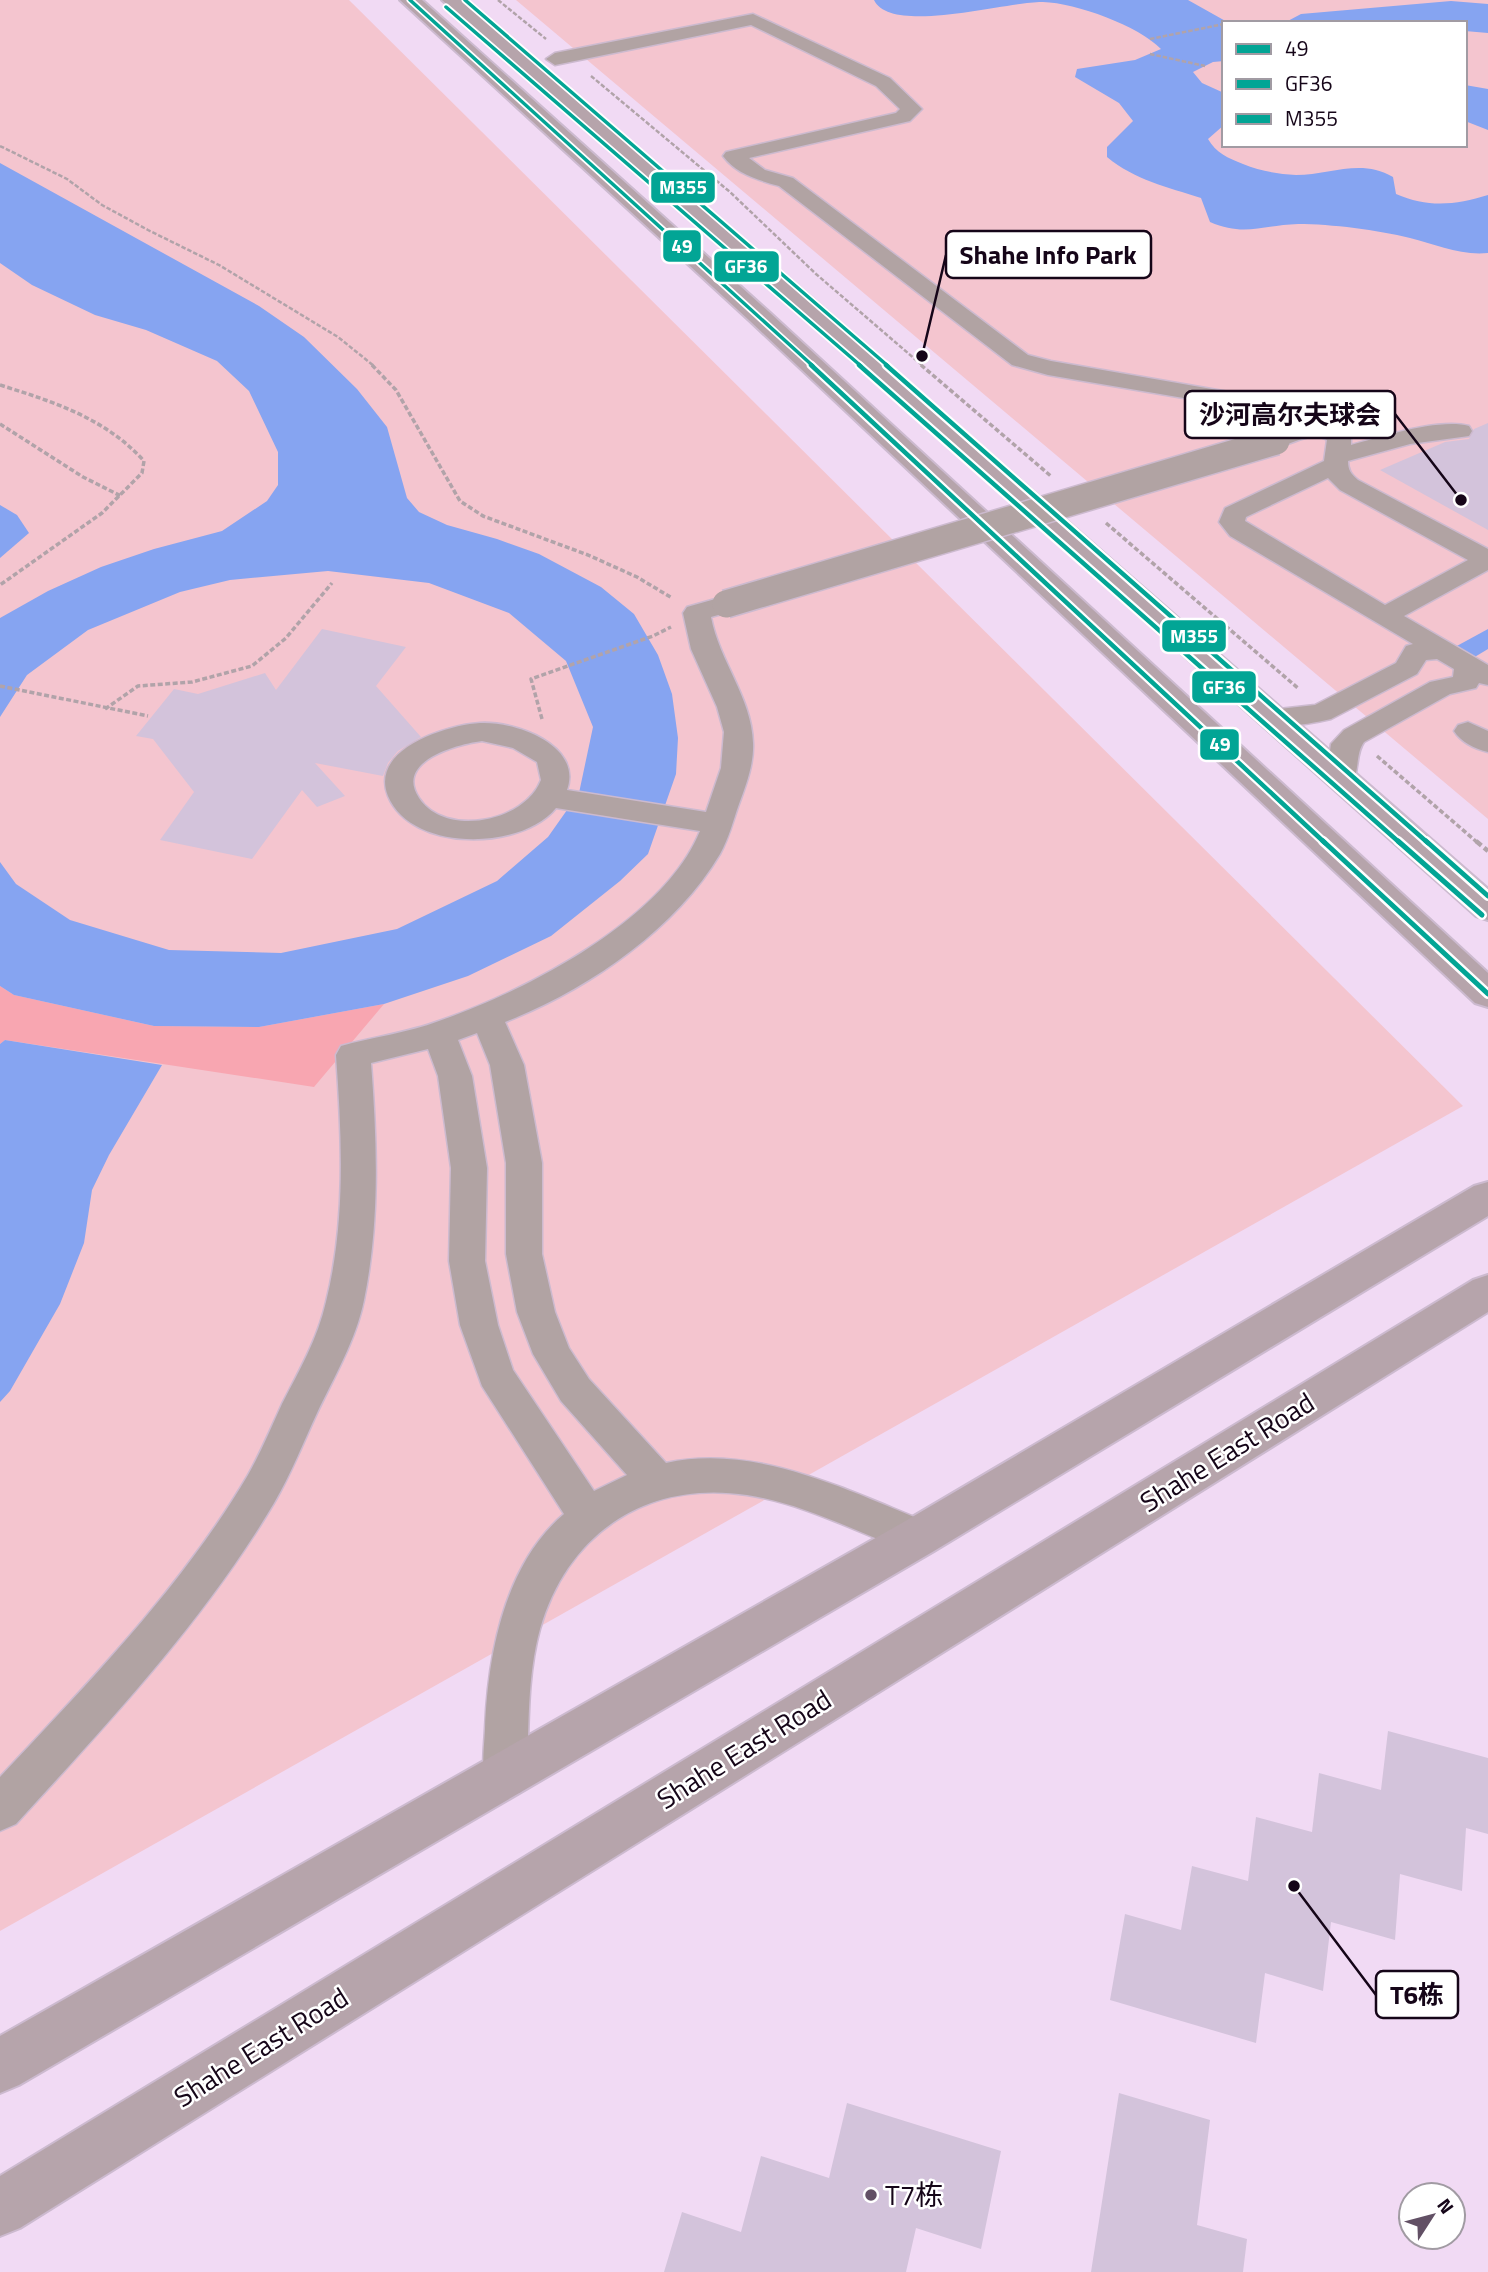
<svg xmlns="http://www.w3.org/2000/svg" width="1488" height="2272" viewBox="0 0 1488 2272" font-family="'Titillium Web','Noto Sans SC',sans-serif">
<rect width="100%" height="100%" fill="#f1daf4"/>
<g fill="#f4c5cf" fill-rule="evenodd">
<path d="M0,0H349L1463,1106L0,1931Z"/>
<path d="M516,0H1488V819ZM1224,23H1465V145H1224Z"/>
</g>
<path fill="#f8a6b1" d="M0,986L14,995L154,1026L259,1027L384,1004L314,1087L5,1040L0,1044Z"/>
<g fill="#86a4f1">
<path d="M874,0H1188L1229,23H1224V61L1213,62L1193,72L1202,83L1224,93V125L1208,139C1216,153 1228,158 1243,164C1260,171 1277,174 1296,175C1330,175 1361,158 1393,177L1396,194C1428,208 1456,205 1488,195V253C1461,256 1435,244 1410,238C1377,230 1332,224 1298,224C1263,225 1244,237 1210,222L1201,198C1167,187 1135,180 1107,157V147L1133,121L1119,103L1075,77L1077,69L1135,60L1161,49C1139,26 1076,3 1043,2C1009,1 891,36 874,0Z"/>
<path d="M1451,1L1488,4V33L1465,31V23H1284L1301,14Z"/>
<path d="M1465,85L1488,89V130L1465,121Z"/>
<path d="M0,163L259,306L304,337L357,389L387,427L407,498L419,512L447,525L497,539L539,554L601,587L634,614L658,655L672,694L678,738L676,774L648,854L620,881L551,936L468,976L384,1004L259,1027L154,1026L14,995L0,986V862L16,884L70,920L169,950L281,953L397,929L497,881L548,837L579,793L593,727L566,661L509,613L429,583L328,571L230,580L180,592L88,630L27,675L0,717V618L48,591L101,567L154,549L222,531L267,501L278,485V452L249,391L217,361L146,330L95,315L32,285L0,263Z"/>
<path d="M0,505L17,515L29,533L0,558Z"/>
<path d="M1488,629V649L1473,658L1455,647Z"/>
<path d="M5,1040L162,1065L109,1155L92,1190L84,1243L60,1304L10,1391L0,1402V1044Z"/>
</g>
<g fill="#d3c3db">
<path d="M1488,423V530L1380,470L1445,442L1469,439L1474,429Z"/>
<path d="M322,629L406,647L376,686L421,737L398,751L388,763L383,776L315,763L345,796L317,807L302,790L252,859L160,840L194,792L153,739L136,736L174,689L198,694L265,673L276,690Z"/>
<path d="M1388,1731L1488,1758V1834L1466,1828L1462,1891L1400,1874L1395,1940L1331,1922L1323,1991L1265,1973L1256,2043L1110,2000L1125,1914L1181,1930L1192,1866L1248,1881L1256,1817L1312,1832L1319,1773L1381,1790Z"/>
<path d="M1119,2093L1210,2120L1197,2225L1247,2239L1243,2272H1091Z"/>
<path d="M847,2103L1001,2151L981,2249L916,2228L906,2272H664L682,2212L741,2232L761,2156L829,2178Z"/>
</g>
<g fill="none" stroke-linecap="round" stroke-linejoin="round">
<defs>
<g id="minor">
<path d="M753,14L890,78L922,109L910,121L749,158L765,170L793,178L1028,355L1051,361L1310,406L1331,414L1336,425L1351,438V445C1382,437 1438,418 1469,426L1472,431L1469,436L1410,444L1348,461C1348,470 1351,474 1358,480L1488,549V570L1404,616L1488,665V685L1479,683L1476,688L1450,694L1364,742C1355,754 1360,772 1351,786L1341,788L1331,786L1326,779L1331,744L1344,730L1430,682L1453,677L1454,669L1437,659L1426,660L1417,674L1331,719C1310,724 1281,729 1260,723L1256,717L1260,711L1315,705L1396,663L1406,646L1413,644L1230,536L1219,522L1225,508L1324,461L1327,440C1308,428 1288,451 1267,446L1264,441L1267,436L1308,422L1296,417L1048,375L1012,365L779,186C758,180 736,174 723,156L726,152L896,113L900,109L876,86L751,25L555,65L546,59L555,53ZM1328,478L1340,490L1468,560L1385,605L1245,521L1246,517Z"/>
<path d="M726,596L736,598L740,604L736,610L711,617C719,661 752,698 753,743C754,764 746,785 739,804C733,821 729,838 720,854C675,930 587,990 505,1022L524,1065L542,1163V1254L555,1312L569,1348L589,1379L666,1463C757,1443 850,1492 932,1524L938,1537L932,1550L918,1555C862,1535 807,1504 747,1495C648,1480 568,1532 540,1629C527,1676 529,1728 527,1777L521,1792L505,1798L489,1792C480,1772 484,1751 485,1729C488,1655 504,1565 564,1514L482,1386L460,1325L449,1261L451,1168L438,1076L428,1049L371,1063C377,1142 380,1222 364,1300C356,1340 334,1377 317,1413C303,1443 291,1474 274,1503C204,1621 108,1723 16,1824L0,1831V1777C88,1683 182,1587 248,1475C261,1452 271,1428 282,1404C299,1371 318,1338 326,1302C346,1222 342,1137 336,1055L341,1046C373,1037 407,1033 439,1021C526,991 664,920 700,831L556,808C521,851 411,852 388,796C369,749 447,725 480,723C515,721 583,745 567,790L706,812L721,768L724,732L717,707L691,649L683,613L687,607ZM482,741L513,748L537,762L541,780C525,822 445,838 419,798C394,761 458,744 482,741ZM477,1033L490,1065L506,1163V1254L517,1312L533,1354L561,1401L627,1475L594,1491L513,1370L498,1325L485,1261L487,1168L472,1076L458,1040Z"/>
<path d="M1468,722L1488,731V752C1475,749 1461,742 1454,731L1458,725Z"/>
</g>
<g id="major">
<path d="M400,0H422L768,311L1488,973V1007L1475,1003L750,321Z"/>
<path d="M442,0H464L813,299L1488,889V920L1476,916L795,309Z"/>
<path d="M1488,1182V1216L934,1551L19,2085L0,2093V2036L902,1523L1474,1186Z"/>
<path d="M1488,1275V1312L20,2228L0,2236V2176L1473,1280Z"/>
</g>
</defs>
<use href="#minor" stroke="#ccbacf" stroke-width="3"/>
<use href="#major" stroke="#ccbacf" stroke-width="4"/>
<g stroke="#b1a3a9" stroke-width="2.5" stroke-dasharray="4.5 2" stroke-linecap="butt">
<path d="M498,0L546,39"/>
<path d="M1150,39L1224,24"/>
<path d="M1150,54L1205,66"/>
<path d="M591,76L730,192L816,274L923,366"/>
<path d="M0,146L67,179L102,205L148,230L219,265L338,337L374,366"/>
</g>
<g stroke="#b1a3a9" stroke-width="3.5" stroke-dasharray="5 2.5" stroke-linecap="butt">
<path d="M372,365L396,390L460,501L483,516L588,555L637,577L672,598"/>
<path d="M921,365L1052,477"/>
<path d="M0,385C54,402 105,418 144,461L142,473L102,513L0,585"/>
<path d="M0,424L83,477L121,496"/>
<path d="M1106,523L1299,689"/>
<path d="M0,686L148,716"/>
<path d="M105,709L138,686L192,682L252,666L286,638L332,583"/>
<path d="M542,719L531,679L653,636L671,627"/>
<path d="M1377,756L1478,843"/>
</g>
<path stroke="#b1a3a9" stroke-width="4.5" stroke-dasharray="7 3.5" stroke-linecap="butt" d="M1476,841L1488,851"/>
<use href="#minor" fill="#b1a3a3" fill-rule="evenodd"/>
<use href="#major" fill="#b6a4ab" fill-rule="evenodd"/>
<defs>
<path id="minor-bridge" d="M726,604L1276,441"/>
</defs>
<use href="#minor-bridge" stroke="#ccbacf" stroke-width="30" stroke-linecap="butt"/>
<use href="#minor-bridge" stroke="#b1a3a3" stroke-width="27"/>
<defs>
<path id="bus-1-far2" d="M410,0L813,366"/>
<path id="bus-1-far1" d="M811,365L1325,843"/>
<path id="bus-1" d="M1323,841L1488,994"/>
<path id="bus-2-far2" d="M446,7L861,366"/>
<path id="bus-2-far1" d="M859,365L1400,843"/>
<path id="bus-2" d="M1398,841L1482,915"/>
<path id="bus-3-far2" d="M465,0L888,366"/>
<path id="bus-3-far1" d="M886,365L1428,843"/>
<path id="bus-3" d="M1426,841L1488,896"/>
</defs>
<use href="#bus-1-far2" stroke="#fff" stroke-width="7"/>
<use href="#bus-1-far1" stroke="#fff" stroke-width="9"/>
<use href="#bus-1" stroke="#fff" stroke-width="10"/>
<use href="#bus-2-far2" stroke="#fff" stroke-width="7"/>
<use href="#bus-2-far1" stroke="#fff" stroke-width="9"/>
<use href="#bus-2" stroke="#fff" stroke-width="10"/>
<use href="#bus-3-far2" stroke="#fff" stroke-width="7"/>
<use href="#bus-3-far1" stroke="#fff" stroke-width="9"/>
<use href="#bus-3" stroke="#fff" stroke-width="10"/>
<use href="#bus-1-far2" stroke="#02a595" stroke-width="3.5"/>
<use href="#bus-1-far1" stroke="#02a595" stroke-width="4.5"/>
<use href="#bus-1" stroke="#02a595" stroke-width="5"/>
<use href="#bus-2-far2" stroke="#02a595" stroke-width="3.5"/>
<use href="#bus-2-far1" stroke="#02a595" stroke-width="4.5"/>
<use href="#bus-2" stroke="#02a595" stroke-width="5"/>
<use href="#bus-3-far2" stroke="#02a595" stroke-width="3.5"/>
<use href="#bus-3-far1" stroke="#02a595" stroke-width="4.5"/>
<use href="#bus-3" stroke="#02a595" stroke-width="5"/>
</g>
<circle fill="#625065" stroke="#fff" stroke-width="2.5" cx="871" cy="2195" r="7"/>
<g text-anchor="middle" stroke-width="5" stroke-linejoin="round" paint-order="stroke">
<g font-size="28" fill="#150518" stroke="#fff">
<text transform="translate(1227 1452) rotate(-32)" y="10">Shahe East Road</text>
<text transform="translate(744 1749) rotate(-32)" y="10">Shahe East Road</text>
<text transform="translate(261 2047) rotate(-32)" y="10">Shahe East Road</text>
</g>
<g font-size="28" fill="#150518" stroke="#fff" text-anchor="start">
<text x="885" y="2205">T7栋</text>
</g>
</g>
<path fill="none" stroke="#150518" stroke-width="2.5" d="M922 356L946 255M1461 500L1395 414M1294 1886L1376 1995"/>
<g fill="#150518" stroke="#fff" stroke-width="2.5">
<circle cx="922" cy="356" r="7"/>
<circle cx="1461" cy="500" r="7"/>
<circle cx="1294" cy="1886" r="7"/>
</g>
<g fill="#fff" stroke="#150518" stroke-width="2.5">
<rect x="946" y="231" width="205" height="47" rx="7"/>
<rect x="1185" y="391" width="210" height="47" rx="7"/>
<rect x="1376" y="1971" width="82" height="47" rx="7"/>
</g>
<g font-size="26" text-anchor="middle" font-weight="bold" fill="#150518">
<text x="1048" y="264">Shahe Info Park</text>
<text x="1290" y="424">沙河高尔夫球会</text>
<text x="1417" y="2004">T6栋</text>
</g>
<g stroke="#fff" stroke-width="2.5">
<rect x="650" y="171" width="66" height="33" rx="7" fill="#02a595"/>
<rect x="662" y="229" width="40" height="34" rx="7" fill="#02a595"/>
<rect x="713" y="250" width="67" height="33" rx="7" fill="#02a595"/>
<rect x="1161" y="619" width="66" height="34" rx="7" fill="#02a595"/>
<rect x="1191" y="670" width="66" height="34" rx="7" fill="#02a595"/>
<rect x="1199" y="728" width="41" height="33" rx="7" fill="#02a595"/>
</g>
<g font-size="19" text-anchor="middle" font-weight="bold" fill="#fff">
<text x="683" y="194">M355</text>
<text x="682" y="253">49</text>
<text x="746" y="273">GF36</text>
<text x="1194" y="643">M355</text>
<text x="1224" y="694">GF36</text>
<text x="1220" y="751">49</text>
</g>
<rect x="1222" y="21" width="245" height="126" fill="#ffffff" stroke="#a19ba3" stroke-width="2"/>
<rect x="1236" y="44" width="35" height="10" fill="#02a595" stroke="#a19ba3" stroke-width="2"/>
<text x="1285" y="56" font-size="21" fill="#150518">49</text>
<rect x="1236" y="79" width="35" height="10" fill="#02a595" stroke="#a19ba3" stroke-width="2"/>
<text x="1285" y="91" font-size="21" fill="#150518">GF36</text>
<rect x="1236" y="114" width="35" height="10" fill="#02a595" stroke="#a19ba3" stroke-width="2"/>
<text x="1285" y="126" font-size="21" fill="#150518">M355</text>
<g transform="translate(1432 2216) rotate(54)"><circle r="33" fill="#ffffff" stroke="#a19ba3" stroke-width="2"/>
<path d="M0-5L12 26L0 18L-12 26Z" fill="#625065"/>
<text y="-10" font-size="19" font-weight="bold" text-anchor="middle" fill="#150518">N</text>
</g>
</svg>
